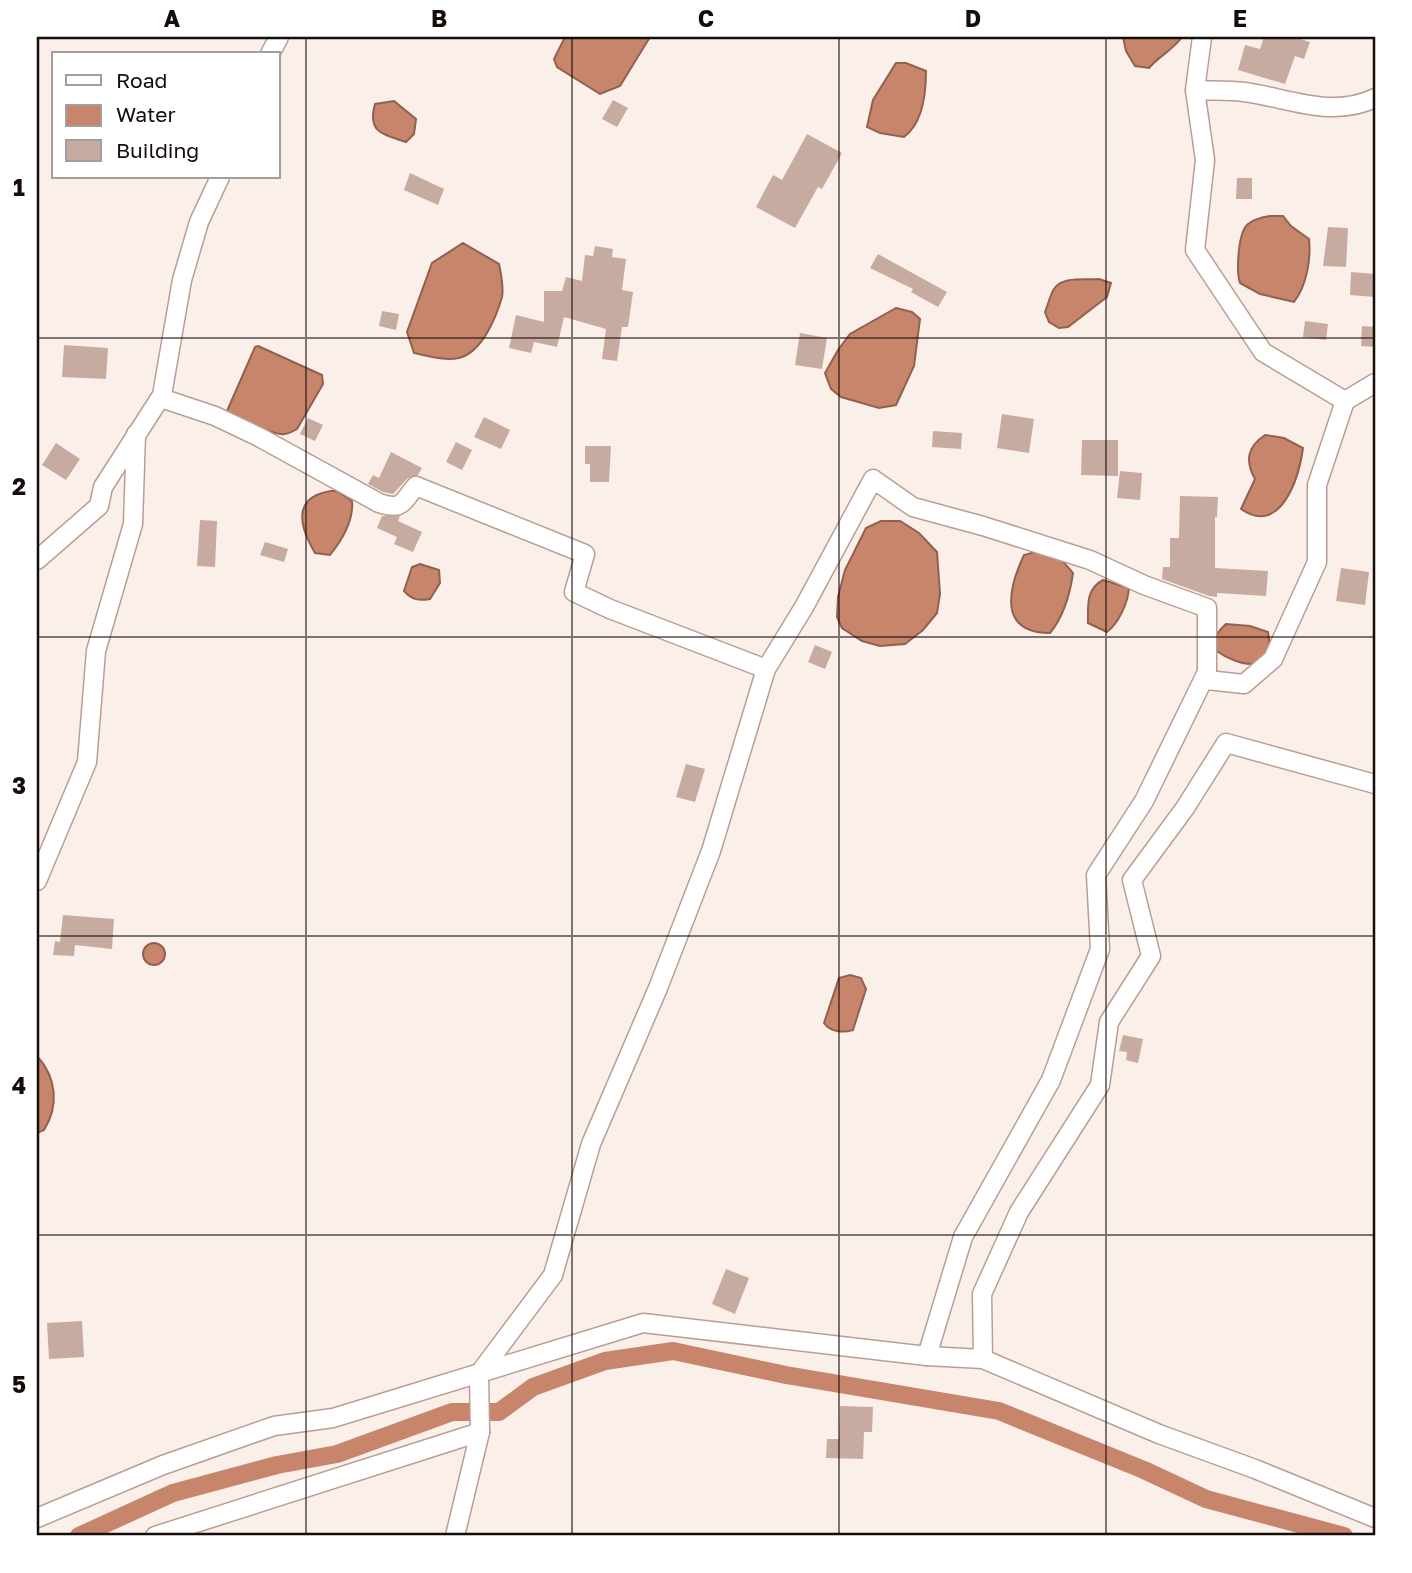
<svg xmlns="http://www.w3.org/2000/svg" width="1412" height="1573" viewBox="0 0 1412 1573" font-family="'Golos Text',sans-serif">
<rect width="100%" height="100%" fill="#fbefea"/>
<g fill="#c7856b" stroke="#92614e" stroke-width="2">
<path d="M565,37H650L620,86L600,94L557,67L554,59Z"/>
<path d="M1123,37H1182C1173,50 1159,56 1149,68L1135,66L1126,51Z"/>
<path d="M896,63H906L926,71C926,94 923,123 904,137L880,133L867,127L873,100Z"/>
<path d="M394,101L416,119L414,134L406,142C383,134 367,133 375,104Z"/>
<path d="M1270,216H1283L1291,226L1309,239C1311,259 1307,285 1294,302L1260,294L1240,283C1236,271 1238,232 1248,224C1254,219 1263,217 1270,216Z"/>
<path d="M463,243L499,264C501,274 504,287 502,297C496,318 482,352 459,358C445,361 428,356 414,353L407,332L432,263Z"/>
<path d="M1099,279L1111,283L1107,297L1068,327L1059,328L1049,322L1045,312C1048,305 1050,295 1054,289C1062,276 1085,280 1099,279Z"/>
<path d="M896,308L912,312L920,319L914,366L896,405L879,408L841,397L831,389L825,373L838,350L850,334Z"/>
<path d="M258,346L322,375L323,384L297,429C292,432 286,435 281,434C269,433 235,418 227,411L255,347Z"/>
<path d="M1265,435L1284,438L1303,448C1299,477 1281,537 1241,509L1255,479C1245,461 1247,447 1265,435Z"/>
<path d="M331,491H337L352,501C354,521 342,540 330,555L315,553C299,526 292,497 331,491Z"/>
<path d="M881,521H900L919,533L937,552L940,594L937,613L923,630L905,644L880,646L862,641L842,628L837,617L838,597L845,570L866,528Z"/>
<path d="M1035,552C1054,552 1062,559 1073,573C1070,594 1063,617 1050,633C998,633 1008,589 1024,555Z"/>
<path d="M420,564L439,570L440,583L430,599C419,601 412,600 404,591L412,567Z"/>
<path d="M1103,580L1129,588C1128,602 1119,623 1107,632L1088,623C1088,605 1086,589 1103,580Z"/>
<path d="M1226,624L1250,626L1268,632C1277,676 1239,667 1215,650C1214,637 1217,632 1226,624Z"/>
<circle cx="154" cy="954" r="11"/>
<path d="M850,975L861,978L866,989L853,1030C843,1033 830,1032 824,1023L839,978Z"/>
<path d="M37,1056C57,1078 59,1106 44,1130L37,1133Z"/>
</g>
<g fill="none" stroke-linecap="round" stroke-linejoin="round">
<path stroke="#c7856b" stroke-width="18" d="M79,1536L173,1493L277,1465L337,1454L452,1412H499L533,1387L605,1361L673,1351L786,1375L999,1411L1144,1470L1206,1499L1344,1536"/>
</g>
<g fill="#c8aba0">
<path d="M1264,37H1294L1310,42L1304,59L1295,56L1285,84L1238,70L1245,45L1260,49Z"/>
<path d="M613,100L628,108L617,127L602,119Z"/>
<path d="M807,134L842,153L822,189L818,187L795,228L756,207L773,175L782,180Z"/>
<path d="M410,173L444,189L438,205L404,190Z"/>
<path d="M1237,178H1252V199H1236Z"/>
<path d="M1328,227L1348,228L1346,267L1323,266Z"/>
<path d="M595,246L613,249L612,257L626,259L622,290L633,292L628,327H622L617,361L602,359L606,329L564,317L557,347L534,342L531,353L509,348L516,315L544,322V291H562L566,277L582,281L585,255L593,256Z"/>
<path d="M878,254L947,292L938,307L911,292L913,289L870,268Z"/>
<path d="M1351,272L1375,274V297L1350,295Z"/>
<path d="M382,311L399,314L396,330L379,326Z"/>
<path d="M1305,321L1328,324L1326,340L1303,337Z"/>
<path d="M1362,326L1375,327V347L1361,346Z"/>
<path d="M800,333L827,338L822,369L795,365Z"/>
<path d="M64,345L108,348L106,379L62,377Z"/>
<path d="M1002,414L1034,419L1029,453L997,448Z"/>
<path d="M484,417L510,430L501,449L474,437Z"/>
<path d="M308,418L323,425L315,441L300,434Z"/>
<path d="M933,431L962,433L961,449L932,447Z"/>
<path d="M1082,440H1118V476L1081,475Z"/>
<path d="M456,442L472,450L462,470L446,462Z"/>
<path d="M56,443L80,459L66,480L42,465Z"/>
<path d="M585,446H611L609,482H590V464H585Z"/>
<path d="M391,452L422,468L418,475L408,478L393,494L383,492L368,484L373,475L379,478Z"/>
<path d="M1120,471L1142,473L1140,500L1117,498Z"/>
<path d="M1180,496L1218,497L1217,517H1215V568L1268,571L1266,596L1217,593V597L1209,596L1162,579L1163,567H1170V538H1179Z"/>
<path d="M382,516H400L398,521L422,532L413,552L394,544L397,537L377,528Z"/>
<path d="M200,520L217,521L215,567L197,566Z"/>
<path d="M265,542L288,549L284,562L260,555Z"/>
<path d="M1341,568L1369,572L1365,605L1336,601Z"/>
<path d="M815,645L832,652L825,669L808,662Z"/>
<path d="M686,764L705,769L695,802L676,797Z"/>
<path d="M63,915L114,919L112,949L75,945L74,956L53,955L55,941L60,942Z"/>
<path d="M1123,1035L1143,1039L1138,1063L1126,1060L1127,1052L1119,1051Z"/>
<path d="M726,1269L749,1278L735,1314L712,1304Z"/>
<path d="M82,1321L84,1357L49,1359L47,1323Z"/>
<path d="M840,1406L873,1407L872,1432H864L863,1459L826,1458L827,1439H839Z"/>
</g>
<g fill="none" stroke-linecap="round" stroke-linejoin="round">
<defs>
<g id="minor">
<path d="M270,54L279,37"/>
<path d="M1195,90C1211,91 1228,90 1244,92C1289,98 1331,119 1375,98"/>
<path d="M161,398L215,416L259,437L379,503C403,511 402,502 416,486L585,554L574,592L610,609L766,669"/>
<path d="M1345,401L1375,383"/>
<path d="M37,560L99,506L103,487L162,395L182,280L199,222L220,177"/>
<path d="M37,881L87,762L96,651L133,524L136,434"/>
<path d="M927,1356L963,1237L1051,1080L1100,949L1096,875L1144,801L1207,672V680L1244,684L1273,659L1317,562V485L1345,401L1263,352L1195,250L1205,160L1195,90L1202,37"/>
<path d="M983,1359L982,1294L1019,1212L1100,1085L1109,1022L1151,956L1132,880L1185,808L1226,743L1375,784"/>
<path d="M37,1518L163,1465L274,1426L333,1418L643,1323L927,1356L983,1359L1159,1434L1255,1469L1375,1518"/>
<path d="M155,1536L480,1432"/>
<path d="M455,1536L480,1432L479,1374L553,1275L591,1144L658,988L711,851L766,669L804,607L873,479L913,507L983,526L1090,560L1144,585L1207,608V672"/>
</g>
</defs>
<use href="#minor" stroke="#bb9e93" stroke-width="21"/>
<use href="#minor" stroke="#fff" stroke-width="18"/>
</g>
<path fill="none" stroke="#160c09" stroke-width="2" stroke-opacity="0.55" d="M306,37V1536M572,37V1536M839,37V1536M1106,37V1536M37,338H1375M37,637H1375M37,936H1375M37,1235H1375"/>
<rect width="1412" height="1573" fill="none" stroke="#ffffff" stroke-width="77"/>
<rect x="52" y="52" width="228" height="126" fill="#ffffff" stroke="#a29e9d" stroke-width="2"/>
<rect x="66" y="75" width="35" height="10" fill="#ffffff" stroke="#a29e9d" stroke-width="2"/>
<text x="116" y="88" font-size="21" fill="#160c09">Road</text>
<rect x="66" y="105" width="35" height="21" fill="#c7856b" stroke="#a29e9d" stroke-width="2"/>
<text x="116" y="122" font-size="21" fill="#160c09">Water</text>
<rect x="66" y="140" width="35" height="21" fill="#c8aba0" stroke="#a29e9d" stroke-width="2"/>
<text x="116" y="158" font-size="21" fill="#160c09">Building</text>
<rect x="38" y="38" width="1336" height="1496" fill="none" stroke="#160c09" stroke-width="2.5"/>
<g font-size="23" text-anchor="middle" font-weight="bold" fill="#160c09">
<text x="172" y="27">A</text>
<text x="439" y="27">B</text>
<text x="706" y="27">C</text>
<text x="973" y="27">D</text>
<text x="1240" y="27">E</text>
<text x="19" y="196">1</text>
<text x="19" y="495">2</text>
<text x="19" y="794">3</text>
<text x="19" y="1094">4</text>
<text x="19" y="1393">5</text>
</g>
</svg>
